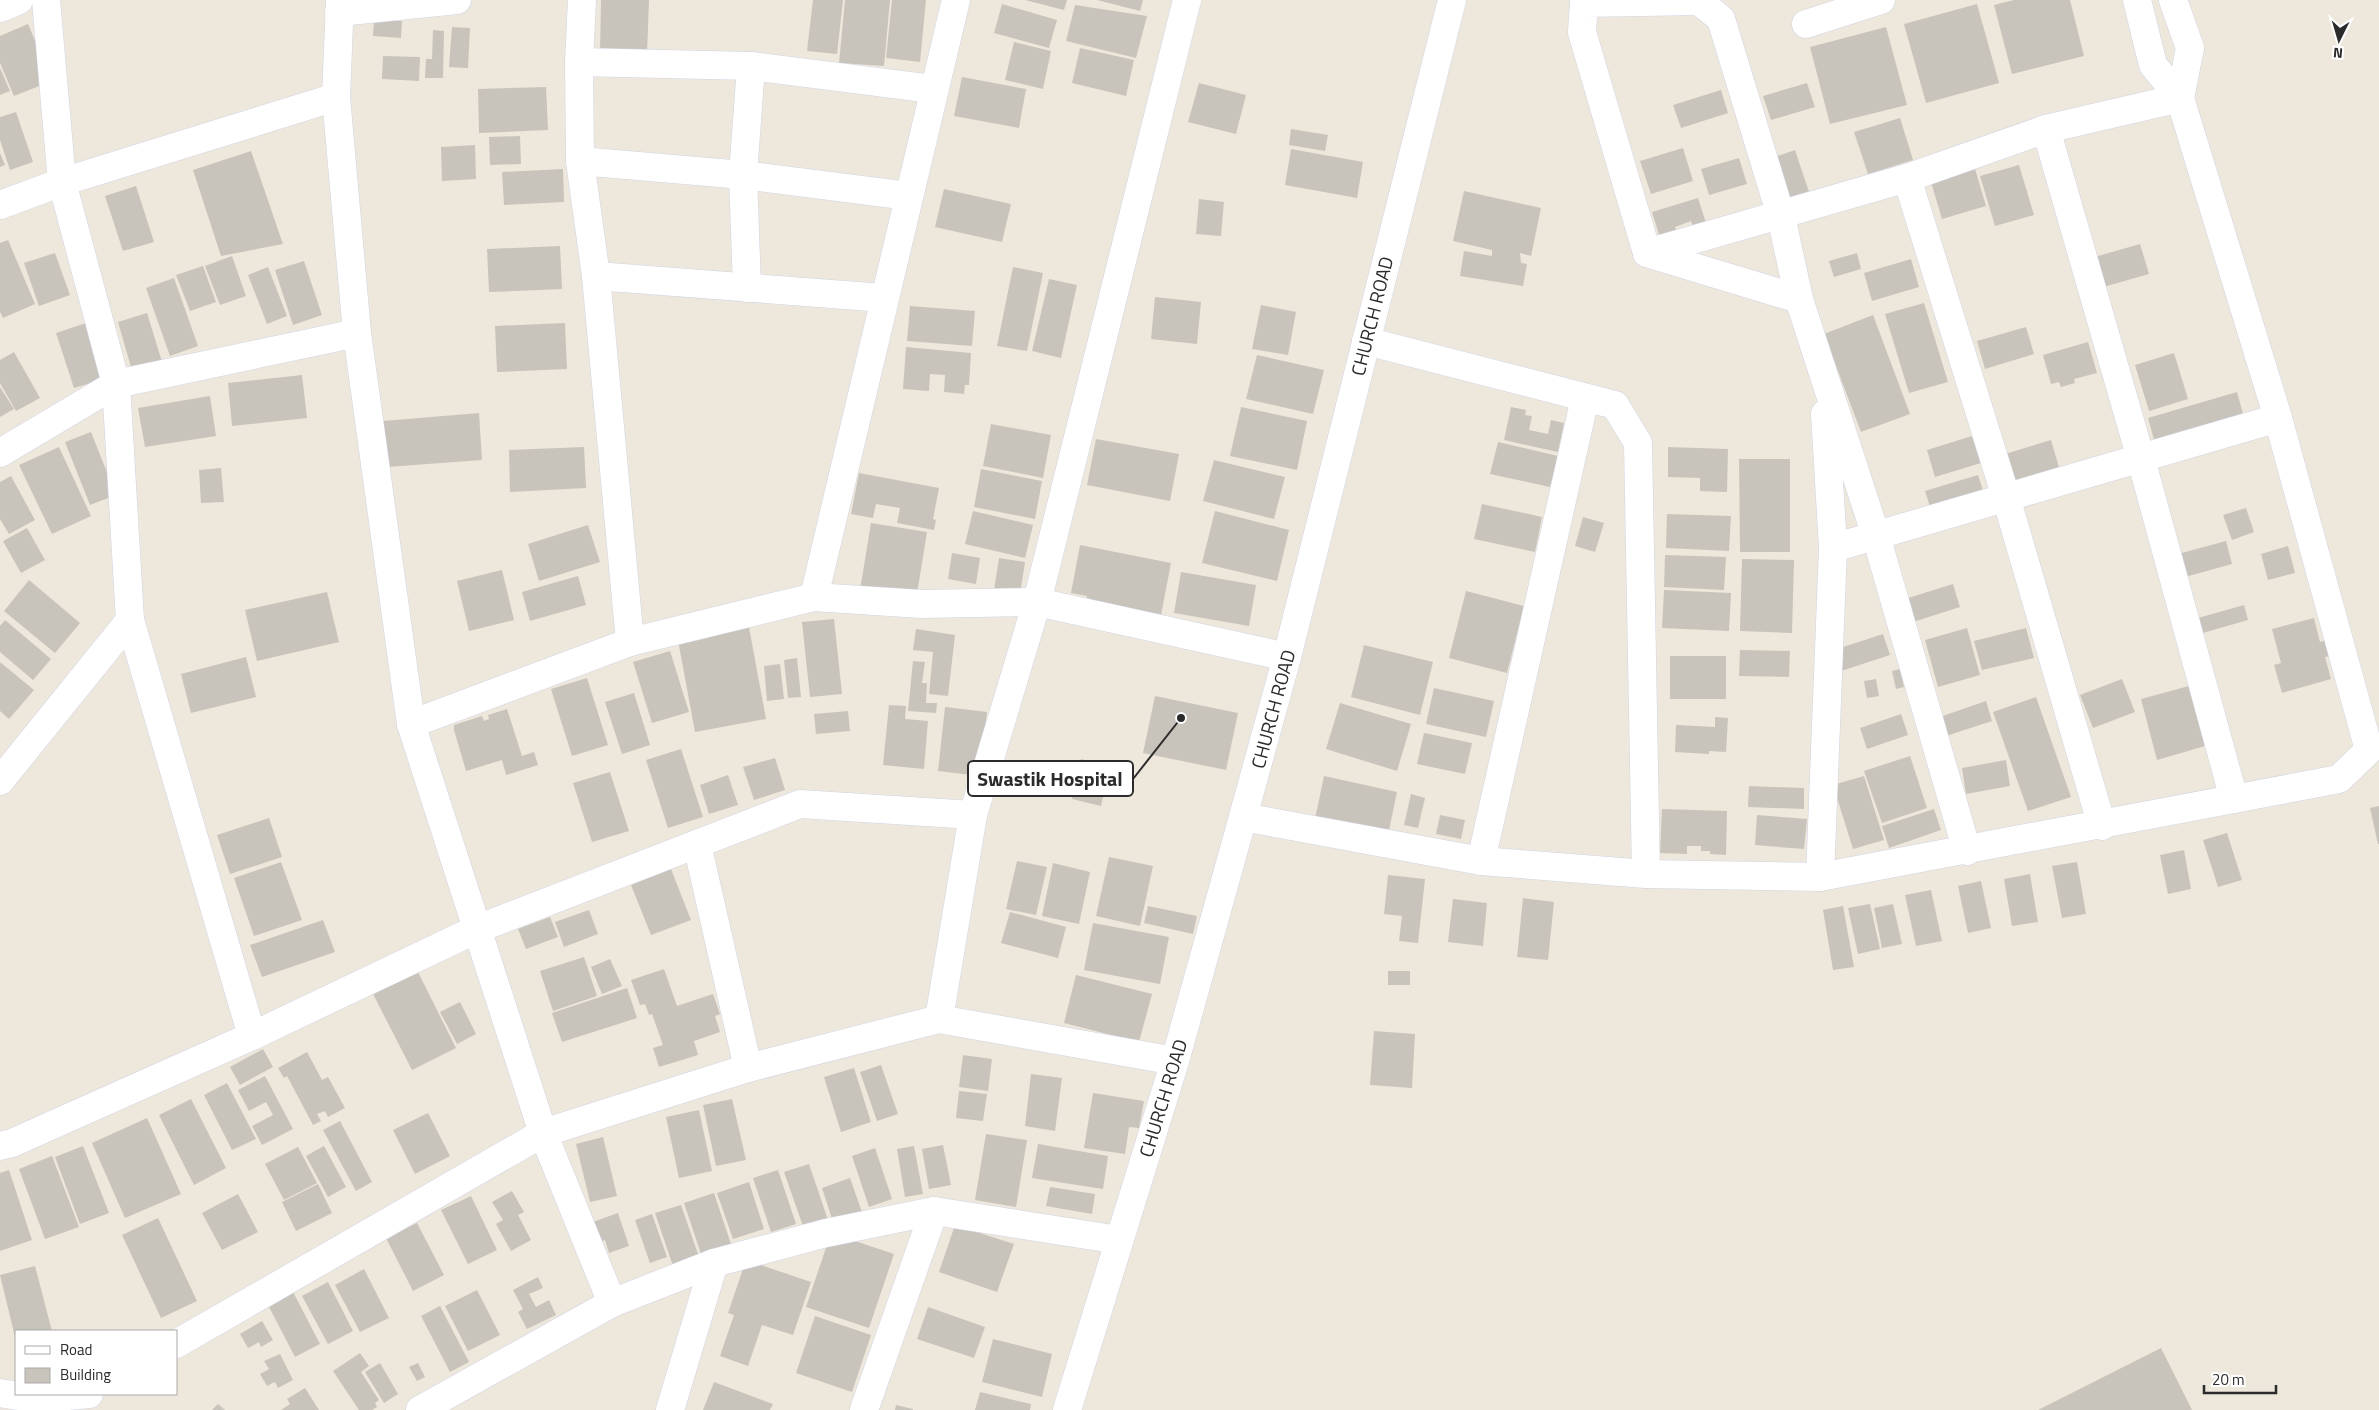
<svg xmlns="http://www.w3.org/2000/svg" width="2379" height="1410" viewBox="0 0 2379 1410" font-family="'Titillium Web',sans-serif">
<rect width="100%" height="100%" fill="#eee7db"/>
<g fill="#c9c4bb">
<path d="M601,0H649L647,55L600,54Z"/>
<path d="M813,0H843L837,54L807,51Z"/>
<path d="M845,0H890L884,66L839,63Z"/>
<path d="M892,0H926L920,62L886,58Z"/>
<path d="M1025,0H1067L1064,10Z"/>
<path d="M1097,0H1143L1140,11Z"/>
<path d="M2014,0H2070L2084,56L2012,74L1994,5Z"/>
<path d="M1002,4L1057,20L1049,48L994,33Z"/>
<path d="M1977,4L1999,83L1926,103L1904,24Z"/>
<path d="M1075,5L1147,16L1136,58L1066,41Z"/>
<path d="M374,20L402,21L401,38L373,36Z"/>
<path d="M28,24L52,81L14,96L0,63V36Z"/>
<path d="M452,27L470,28L468,68L449,67Z"/>
<path d="M1886,27L1907,105L1830,124L1810,47Z"/>
<path d="M433,30L444,31L443,78H425L426,59H432Z"/>
<path d="M1014,42L1051,51L1043,89L1005,80Z"/>
<path d="M1080,48L1134,60L1126,96L1072,83Z"/>
<path d="M383,56L420,57L419,81L382,79Z"/>
<path d="M0,68L10,91L0,95Z"/>
<path d="M962,77L1026,89L1019,128L954,116Z"/>
<path d="M1199,83L1246,95L1236,134L1188,122Z"/>
<path d="M1807,83L1815,107L1771,120L1763,96Z"/>
<path d="M546,87L548,130L479,133L478,89Z"/>
<path d="M1721,90L1728,113L1681,128L1673,105Z"/>
<path d="M16,112L33,162L10,170L0,140V117Z"/>
<path d="M1900,118L1913,160L1868,174L1854,132Z"/>
<path d="M1291,129L1328,135L1325,151L1289,145Z"/>
<path d="M520,136L521,164L490,165L489,137Z"/>
<path d="M475,145L476,179L442,181L441,147Z"/>
<path d="M1683,148L1693,181L1651,194L1640,161Z"/>
<path d="M1291,149L1363,162L1357,198L1285,185Z"/>
<path d="M1795,150L1811,198L1787,206L1772,158Z"/>
<path d="M251,151L283,244L221,256L193,170Z"/>
<path d="M0,153L5,165L0,167Z"/>
<path d="M1739,158L1747,184L1709,195L1701,169Z"/>
<path d="M2019,165L2034,215L1995,226L1980,176Z"/>
<path d="M563,169L564,202L504,205L502,172Z"/>
<path d="M1975,169L1986,206L1942,219L1931,182Z"/>
<path d="M136,186L154,242L123,251L105,196Z"/>
<path d="M944,189L1011,204L1002,242L935,227Z"/>
<path d="M1464,191L1541,208L1531,256L1520,253L1521,263L1527,264L1523,286L1460,276L1464,251L1492,256V250L1453,241Z"/>
<path d="M1698,198L1707,226L1694,230L1691,221L1675,227L1678,236L1661,241L1652,212Z"/>
<path d="M1199,199L1224,202L1221,236L1196,234Z"/>
<path d="M8,240L35,304L3,318L0,312V243Z"/>
<path d="M2140,244L2149,274L2100,288L2091,258Z"/>
<path d="M560,246L562,289L489,292L487,249Z"/>
<path d="M55,253L70,295L39,306L24,263Z"/>
<path d="M1857,253L1861,269L1834,277L1829,261Z"/>
<path d="M232,256L246,296L220,305L205,266Z"/>
<path d="M1911,259L1919,287L1872,301L1864,273Z"/>
<path d="M304,261L322,315L293,325L275,270Z"/>
<path d="M203,266L216,302L190,311L176,275Z"/>
<path d="M268,267L287,316L267,324L248,275Z"/>
<path d="M1013,267L1043,273L1027,351L997,346Z"/>
<path d="M174,278L198,346L170,356L146,288Z"/>
<path d="M1049,279L1077,285L1061,358L1032,351Z"/>
<path d="M1155,297L1201,302L1197,344L1151,339Z"/>
<path d="M1924,303L1948,382L1909,393L1885,314Z"/>
<path d="M1261,305L1296,312L1288,355L1252,349Z"/>
<path d="M910,306L975,311L972,346L907,341Z"/>
<path d="M147,313L163,365L133,374L118,322Z"/>
<path d="M1873,315L1910,414L1861,432L1824,334Z"/>
<path d="M86,323L104,379L74,388L56,333Z"/>
<path d="M565,323L567,369L497,372L495,326Z"/>
<path d="M2026,327L2034,354L1985,369L1977,341Z"/>
<path d="M2088,342L2097,373L2074,379L2075,383L2061,387L2059,382L2051,384L2043,355Z"/>
<path d="M906,347L971,353L969,385H965L964,394L944,392L945,375L930,374L929,391L903,389Z"/>
<path d="M14,352L40,398L16,411L0,383V360Z"/>
<path d="M2174,353L2188,399L2149,411L2135,365Z"/>
<path d="M1257,355L1324,370L1313,414L1246,399Z"/>
<path d="M302,375L307,418L232,426L228,383Z"/>
<path d="M0,387L14,409L0,417Z"/>
<path d="M2237,392L2244,417L2155,443L2148,418Z"/>
<path d="M210,396L216,436L145,447L138,408Z"/>
<path d="M1241,407L1307,421L1297,470L1230,456Z"/>
<path d="M1511,407L1526,410L1525,415L1532,416L1529,430L1548,434L1551,420L1564,423L1558,452L1504,440Z"/>
<path d="M479,413L482,460L387,467L383,421Z"/>
<path d="M991,424L1051,435L1043,478L983,466Z"/>
<path d="M91,432L116,495L90,505L65,442Z"/>
<path d="M1972,436L1981,463L1935,477L1927,450Z"/>
<path d="M1096,439L1179,454L1170,501L1087,485Z"/>
<path d="M2051,440L2060,471L2014,484L2005,454Z"/>
<path d="M1498,442L1558,456L1550,487L1490,474Z"/>
<path d="M59,447L91,516L52,534L19,465Z"/>
<path d="M584,447L586,488L510,492L509,450Z"/>
<path d="M1668,447L1728,449L1727,492L1700,491V478L1668,477Z"/>
<path d="M1739,459H1790V552H1740Z"/>
<path d="M1214,460L1285,477L1274,519L1203,501Z"/>
<path d="M221,468L224,502L201,503L199,470Z"/>
<path d="M981,469L1042,481L1035,519L974,507Z"/>
<path d="M859,473L939,488L933,519L936,520L934,530L897,523L900,508L876,504L873,518L851,514Z"/>
<path d="M1978,475L1986,500L1933,516L1925,491Z"/>
<path d="M11,476L35,520L9,534L0,519V482Z"/>
<path d="M1482,504L1542,517L1535,552L1474,539Z"/>
<path d="M2246,508L2254,532L2232,540L2223,515Z"/>
<path d="M973,511L1033,525L1025,558L965,544Z"/>
<path d="M1215,511L1289,530L1277,581L1202,563Z"/>
<path d="M1667,514L1731,516L1729,551L1666,548Z"/>
<path d="M1583,517L1604,523L1595,552L1575,546Z"/>
<path d="M871,523L927,532L916,600L860,590Z"/>
<path d="M588,525L600,562L539,581L528,544Z"/>
<path d="M27,528L45,560L21,573L3,541Z"/>
<path d="M2226,541L2232,564L2185,577L2178,554Z"/>
<path d="M1080,545L1171,563L1161,615L1086,601L1087,596L1071,593Z"/>
<path d="M2288,546L2295,573L2268,580L2261,554Z"/>
<path d="M952,553L980,558L976,584L948,579Z"/>
<path d="M1665,555L1726,557L1724,590L1664,587Z"/>
<path d="M999,558L1025,562L1020,594L994,590Z"/>
<path d="M1742,559L1794,560L1792,633L1740,631Z"/>
<path d="M502,570L514,620L469,631L457,581Z"/>
<path d="M1181,572L1256,585L1249,626L1174,613Z"/>
<path d="M578,576L586,605L530,621L522,592Z"/>
<path d="M29,580L80,623L55,653L4,611Z"/>
<path d="M1953,584L1960,607L1913,622L1905,599Z"/>
<path d="M1664,590L1731,593L1729,631L1662,628Z"/>
<path d="M1466,591L1524,606L1507,673L1449,658Z"/>
<path d="M327,592L339,642L257,661L245,610Z"/>
<path d="M2244,605L2248,620L2196,635L2191,620Z"/>
<path d="M2314,618L2320,642L2327,640L2332,656L2325,657L2331,679L2282,693L2274,665L2281,663L2272,629Z"/>
<path d="M834,619L842,694L810,697L802,622Z"/>
<path d="M5,620L51,659L33,680L0,652V626Z"/>
<path d="M748,622L766,719L695,732L677,635Z"/>
<path d="M1967,628L1980,675L1938,687L1925,640Z"/>
<path d="M2026,628L2034,658L1982,670L1974,641Z"/>
<path d="M916,629L955,635L948,696L929,694L933,652L913,650Z"/>
<path d="M1883,634L1890,655L1841,671L1834,650Z"/>
<path d="M1364,645L1433,662L1420,715L1351,697Z"/>
<path d="M1740,650L1790,651L1789,677L1739,676Z"/>
<path d="M670,651L689,712L652,723L633,662Z"/>
<rect x="1670" y="656" width="56" height="43"/>
<path d="M246,657L256,697L191,713L181,674Z"/>
<path d="M797,658L801,697L788,698L784,660Z"/>
<path d="M913,661L925,662L922,683H927L926,703H937L936,713L908,711Z"/>
<path d="M0,662L34,690L9,719L0,711Z"/>
<path d="M780,664L784,699L767,701L764,666Z"/>
<path d="M1900,669L1904,687L1896,689L1892,671Z"/>
<path d="M587,678L608,745L572,756L551,689Z"/>
<path d="M1876,679L1879,696L1867,698L1864,681Z"/>
<path d="M2122,679L2135,712L2093,728L2080,695Z"/>
<path d="M2189,686L2205,746L2157,760L2141,699Z"/>
<path d="M1434,688L1494,701L1486,737L1426,724Z"/>
<path d="M634,693L650,745L622,754L605,702Z"/>
<path d="M1155,696L1238,713L1226,770L1143,753Z"/>
<path d="M2036,697L2071,797L2028,811L1993,712Z"/>
<path d="M1986,701L1992,721L1943,737L1937,718Z"/>
<path d="M1340,703L1411,724L1397,771L1326,749Z"/>
<path d="M889,705L906,706L905,719L928,721L924,769L883,765Z"/>
<path d="M945,707L987,712L979,776L938,771Z"/>
<path d="M507,709L522,756L534,752L538,765L506,775L502,760L466,771L454,730V725L482,716L484,721L489,719L488,715Z"/>
<path d="M848,711L850,731L816,734L814,714Z"/>
<path d="M1901,714L1908,735L1867,749L1860,728Z"/>
<path d="M1715,717L1728,718L1726,752L1709,751V754L1675,752L1676,725L1715,727Z"/>
<path d="M1424,733L1472,743L1465,774L1417,764Z"/>
<path d="M681,749L703,817L668,828L646,760Z"/>
<path d="M1910,756L1927,808L1882,823L1864,771Z"/>
<path d="M775,758L785,790L754,800L743,767Z"/>
<path d="M1081,759L1110,766L1101,806L1072,799Z"/>
<path d="M2006,760L2010,786L1966,794L1962,768Z"/>
<path d="M610,772L629,831L592,842L573,783Z"/>
<path d="M728,775L738,805L709,814L700,785Z"/>
<path d="M1324,776L1397,792L1388,835L1315,819Z"/>
<path d="M1864,776L1884,840L1853,849L1833,785Z"/>
<path d="M1749,786L1804,788V809L1748,807Z"/>
<path d="M1411,794L1425,798L1418,828L1404,825Z"/>
<path d="M2379,806V844H2378L2370,808Z"/>
<path d="M1662,809L1727,811L1726,855L1710,854V851H1701V846H1687V854L1660,853Z"/>
<path d="M1934,809L1941,830L1889,848L1882,826Z"/>
<path d="M1440,815L1465,820L1461,839L1436,834Z"/>
<path d="M1757,815L1807,819L1804,849L1755,845Z"/>
<path d="M269,818L282,857L230,874L217,835Z"/>
<path d="M2227,833L2242,880L2218,887L2203,840Z"/>
<path d="M2184,850L2191,889L2168,894L2160,855Z"/>
<path d="M1109,857L1153,866L1140,926L1096,916Z"/>
<path d="M1017,861L1047,867L1036,915L1006,909Z"/>
<path d="M281,862L302,920L254,936L234,878Z"/>
<path d="M2077,862L2086,914L2062,918L2052,866Z"/>
<path d="M1053,863L1090,872L1079,924L1042,916Z"/>
<path d="M671,869L691,920L651,935L631,885Z"/>
<path d="M2030,874L2038,922L2012,926L2004,879Z"/>
<path d="M1388,875L1425,879L1418,943L1399,941L1402,916L1384,914Z"/>
<path d="M1981,881L1991,928L1968,933L1958,886Z"/>
<path d="M1931,890L1942,941L1916,946L1905,895Z"/>
<path d="M1523,898L1554,902L1548,960L1517,957Z"/>
<path d="M1453,899L1487,903L1483,946L1448,942Z"/>
<path d="M1870,904L1880,949L1858,954L1848,908Z"/>
<path d="M1893,904L1902,944L1882,948L1874,908Z"/>
<path d="M1148,906L1197,916L1193,934L1144,923Z"/>
<path d="M1843,906L1854,967L1833,970L1823,910Z"/>
<path d="M589,910L598,934L564,947L555,922Z"/>
<path d="M1010,912L1066,927L1058,958L1001,943Z"/>
<path d="M550,917L558,937L526,949L518,929Z"/>
<path d="M323,920L335,952L262,977L250,945Z"/>
<path d="M1093,923L1169,937L1160,984L1084,970Z"/>
<path d="M584,957L597,996L553,1011L540,971Z"/>
<path d="M610,959L622,986L602,994L591,967Z"/>
<path d="M664,969L677,1006L713,994L720,1014L715,1016L720,1032L694,1041L698,1055L659,1067L653,1048L663,1045L652,1014L649,1015L645,1004L640,1005L631,980Z"/>
<path d="M417,970L456,1048L412,1070L372,992Z"/>
<rect x="1388" y="971" width="22" height="14"/>
<path d="M1076,975L1152,994L1139,1042L1064,1023Z"/>
<path d="M627,988L637,1018L562,1042L552,1013Z"/>
<path d="M460,1002L476,1034L457,1044L440,1012Z"/>
<path d="M1374,1031L1415,1034L1412,1088L1370,1085Z"/>
<path d="M263,1049L273,1067L240,1085L230,1067Z"/>
<path d="M307,1052L322,1080L328,1077L345,1108L328,1117L325,1111L317,1114L321,1121L313,1125L287,1076L284,1078L278,1068Z"/>
<path d="M963,1055L992,1059L988,1091L959,1087Z"/>
<path d="M881,1065L898,1114L877,1121L860,1072Z"/>
<path d="M854,1068L871,1122L841,1132L824,1077Z"/>
<path d="M1031,1074L1062,1078L1055,1131L1025,1126Z"/>
<path d="M265,1076L293,1129L262,1145L252,1126L273,1115L266,1102L249,1111L238,1090Z"/>
<path d="M227,1083L256,1139L232,1150L204,1095Z"/>
<path d="M959,1091L987,1094L983,1121L956,1118Z"/>
<path d="M1093,1093L1144,1101L1139,1128L1129,1127L1125,1154L1084,1148Z"/>
<path d="M191,1099L226,1168L194,1185L159,1115Z"/>
<path d="M732,1099L746,1160L716,1166L703,1105Z"/>
<path d="M699,1110L712,1171L679,1178L666,1117Z"/>
<path d="M428,1113L450,1156L415,1174L393,1130Z"/>
<path d="M147,1118L181,1194L125,1218L92,1143Z"/>
<path d="M340,1121L372,1182L356,1191L323,1130Z"/>
<path d="M986,1134L1027,1140L1016,1207L975,1200Z"/>
<path d="M603,1137L617,1196L590,1202L576,1144Z"/>
<path d="M1038,1144L1108,1156L1103,1189L1032,1178Z"/>
<path d="M943,1145L951,1185L929,1189L922,1149Z"/>
<path d="M83,1146L109,1213L80,1224L55,1157Z"/>
<path d="M324,1146L346,1187L328,1197L306,1156Z"/>
<path d="M914,1146L923,1194L905,1197L897,1149Z"/>
<path d="M298,1147L317,1183L284,1200L265,1164Z"/>
<path d="M875,1148L892,1199L869,1207L852,1156Z"/>
<path d="M52,1156L79,1227L45,1239L19,1169Z"/>
<path d="M809,1164L828,1220L804,1229L784,1172Z"/>
<path d="M9,1170L32,1240L0,1251V1173Z"/>
<path d="M778,1170L796,1224L771,1232L753,1178Z"/>
<path d="M850,1178L863,1215L834,1225L822,1188Z"/>
<path d="M749,1182L764,1229L733,1239L717,1193Z"/>
<path d="M318,1184L332,1213L296,1231L282,1202Z"/>
<path d="M1050,1187L1095,1194L1092,1214L1046,1206Z"/>
<path d="M512,1191L524,1212L518,1215L531,1240L511,1251L496,1224L503,1220L492,1202Z"/>
<path d="M714,1193L732,1247L702,1257L684,1203Z"/>
<path d="M238,1194L258,1232L222,1250L202,1213Z"/>
<path d="M471,1196L497,1250L468,1264L441,1210Z"/>
<path d="M681,1205L699,1257L673,1266L655,1213Z"/>
<path d="M618,1213L629,1246L609,1253L605,1240L594,1244L587,1224Z"/>
<path d="M652,1214L667,1257L650,1263L635,1220Z"/>
<path d="M158,1218L197,1301L161,1318L122,1235Z"/>
<path d="M417,1223L444,1275L413,1291L386,1238Z"/>
<path d="M955,1225L1014,1244L997,1292L939,1272Z"/>
<path d="M831,1233L894,1254L869,1328L806,1307Z"/>
<path d="M746,1260L811,1282L793,1335L762,1325L748,1366L720,1356L734,1315L728,1313Z"/>
<path d="M35,1266L52,1331H16V1341L0,1275Z"/>
<path d="M364,1269L389,1318L360,1332L335,1285Z"/>
<path d="M538,1277L543,1288L529,1294L536,1307L549,1300L556,1315L527,1329L518,1312L523,1309L513,1290Z"/>
<path d="M328,1282L353,1331L328,1344L302,1296Z"/>
<path d="M477,1290L500,1335L468,1351L445,1306Z"/>
<path d="M293,1292L320,1344L295,1357L268,1305Z"/>
<path d="M440,1306L469,1362L450,1372L421,1316Z"/>
<path d="M928,1307L985,1327L974,1358L917,1339Z"/>
<path d="M815,1316L871,1335L852,1392L796,1373Z"/>
<path d="M262,1321L273,1340L261,1347L259,1342L248,1348L240,1334Z"/>
<path d="M993,1339L1052,1354L1042,1397L982,1382Z"/>
<path d="M2161,1348L2192,1410H2038Z"/>
<path d="M360,1353L369,1366L361,1372L379,1400L375,1403L377,1407L372,1410H359L333,1371Z"/>
<path d="M280,1354L293,1380L278,1388L275,1382L267,1386L260,1374L269,1369L264,1361Z"/>
<path d="M380,1363L398,1394L384,1403L365,1372Z"/>
<path d="M418,1363L425,1377L417,1381L409,1367Z"/>
<path d="M714,1382L773,1404L770,1410H703Z"/>
<path d="M305,1388L319,1410H281L290,1404L287,1399Z"/>
<path d="M980,1392L1031,1404L1030,1410H975Z"/>
<path d="M218,1404L225,1410H212Z"/>
<path d="M896,1405L913,1409V1410H895Z"/>
</g>
<g fill="none" stroke-linecap="round" stroke-linejoin="round">
<defs>
<g id="minor">
<path d="M46,0L62,182L116,384L130,620L252,1036"/>
<path d="M340,0L336,97L357,333L411,724L543,1133L612,1303"/>
<path d="M582,0L579,62L580,161L596,276L630,642"/>
<path d="M2173,0L2190,48L2180,98"/>
<path d="M0,8L19,0"/>
<path d="M339,12L457,0"/>
<path d="M1806,24L1881,0"/>
<path d="M579,62L751,66L933,89"/>
<path d="M2046,129L2141,459L2234,799"/>
<path d="M580,161L743,175L909,196"/>
<path d="M1907,178L2006,497L2102,826"/>
<path d="M0,205L62,182L336,97"/>
<path d="M1647,253L1582,32L1584,3L1699,1L1721,19L1781,216L1799,299L1876,536L1967,851"/>
<path d="M1647,253L1907,178L2046,129L2180,98"/>
<path d="M1647,253L1799,299"/>
<path d="M596,276L884,298"/>
<path d="M747,288L743,175L751,66"/>
<path d="M1366,341L1615,405L1638,443L1646,874"/>
<path d="M0,453L116,384L357,333"/>
<path d="M1833,548L2278,418"/>
<path d="M814,597L956,0"/>
<path d="M411,724L630,642L814,597L921,604L1037,602L1287,657"/>
<path d="M0,781L130,620"/>
<path d="M1243,817L1481,861L1646,874L1820,877L2339,779L2369,750L2278,418L2180,98L2153,65L2137,0"/>
<path d="M697,844L748,1068"/>
<path d="M1481,861L1585,398"/>
<path d="M1820,877L1833,548L1825,414"/>
<path d="M939,1019L973,815L1037,602L1187,0"/>
<path d="M0,1146L12,1143L252,1036L477,929L800,804L973,815"/>
<path d="M176,1344L543,1133L748,1068L939,1019L1175,1061"/>
<path d="M0,1393L37,1399L89,1394"/>
<path d="M420,1410L612,1303L714,1263L826,1233L934,1211L1119,1240"/>
<path d="M670,1410L714,1263"/>
<path d="M864,1410L934,1211"/>
<path d="M1067,1410L1175,1061L1243,817L1287,657L1452,0"/>
</g>
</defs>
<use href="#minor" stroke="#d0d4e5" stroke-width="29"/>
<use href="#minor" stroke="#fff" stroke-width="28"/>
</g>
<g text-anchor="middle" stroke-width="4" stroke-linejoin="round" paint-order="stroke">
<g font-size="19" fill="#2b2b2b" stroke="#fff">
<text transform="translate(1372 316) rotate(-76)" y="7">CHURCH ROAD</text>
<text transform="translate(1273 709) rotate(-75)" y="7">CHURCH ROAD</text>
<text transform="translate(1163 1098) rotate(-73)" y="7">CHURCH ROAD</text>
</g>
</g>
<path fill="none" stroke="#2b2b2b" stroke-width="2" d="M1181 718L1133 779"/>
<circle fill="#2b2b2b" stroke="#fff" stroke-width="2" cx="1181" cy="718" r="5"/>
<rect fill="#fff" stroke="#2b2b2b" stroke-width="2" x="968" y="761" width="165" height="35" rx="5"/>
<g font-size="20" text-anchor="middle" font-weight="bold" fill="#2b2b2b">
<text x="1050" y="786">Swastik Hospital</text>
</g>
<rect x="15" y="1330" width="162" height="65" fill="#ffffff" stroke="#aaaaaa"/>
<rect x="25" y="1346" width="25" height="8" fill="#ffffff" stroke="#aaaaaa"/>
<text x="60" y="1355" font-size="15" fill="#2b2b2b">Road</text>
<rect x="25" y="1368" width="25" height="15" fill="#c9c4bb" stroke="#aaaaaa"/>
<text x="60" y="1380" font-size="15" fill="#2b2b2b">Building</text>
<g transform="translate(2339 40) rotate(185)" stroke="#ffffff" stroke-width="4" paint-order="stroke">
<path d="M0-4L9 19L0 12L-9 19Z" fill="#2b2b2b"/>
<text y="-8" font-size="14" font-weight="bold" text-anchor="middle" fill="#2b2b2b">N</text>
</g>
<path d="M2204 1385v8h72v-8" fill="none" stroke="#2b2b2b" stroke-width="2.5"/>
<text x="2212" y="1385" font-size="15" fill="#2b2b2b" stroke="#ffffff" stroke-width="4" paint-order="stroke">20 m</text>
</svg>
